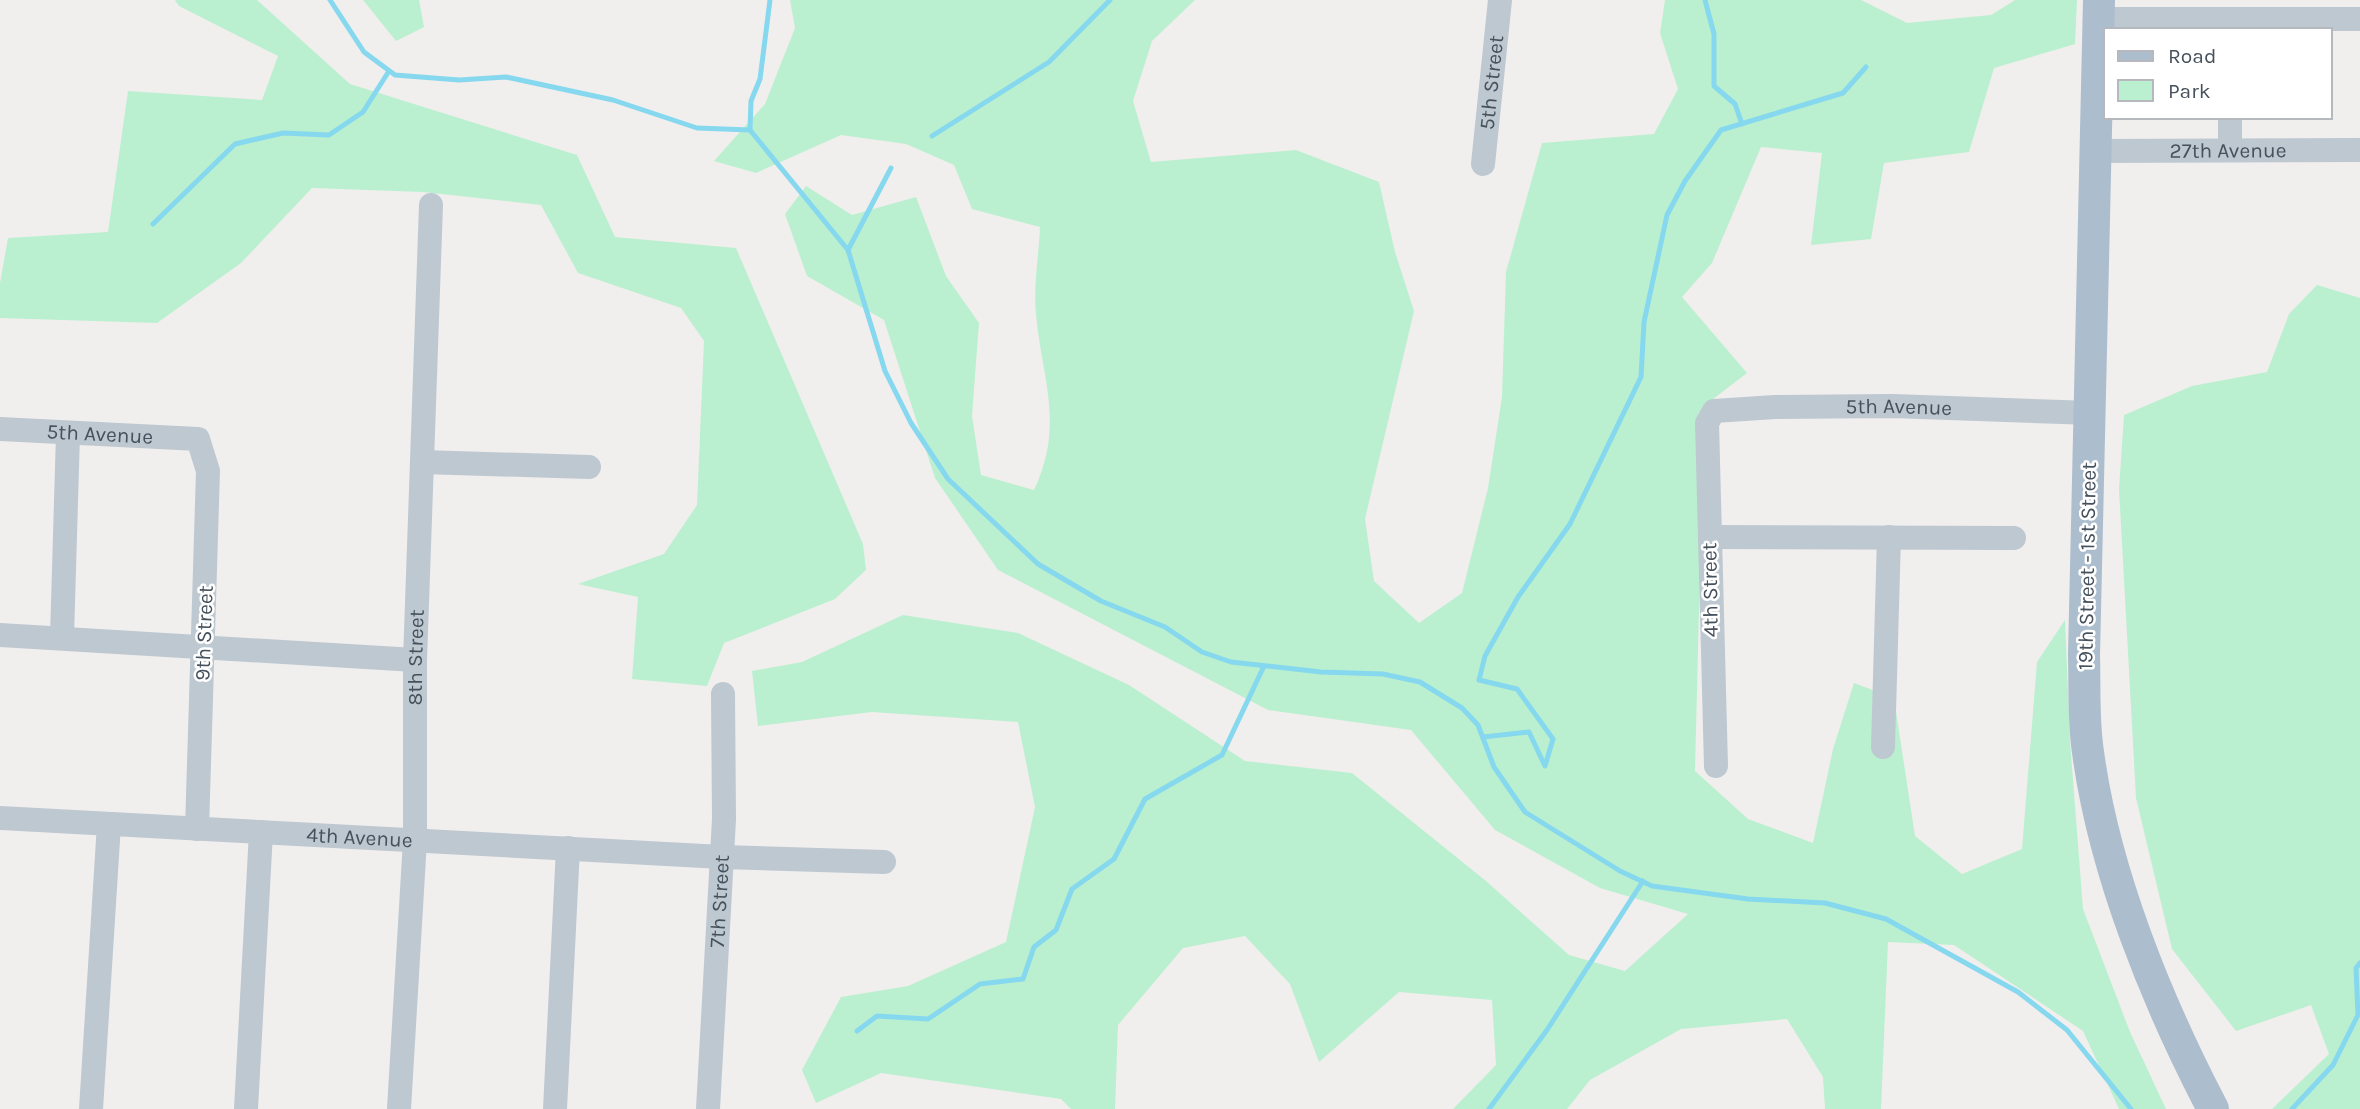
<svg xmlns="http://www.w3.org/2000/svg" width="2360" height="1109" viewBox="0 0 2360 1109" font-family="Karla,sans-serif">
<rect width="100%" height="100%" fill="#f1eeee"/>
<g fill="#baf0cf">
<path d="M175,0H257L350,84L577,155L615,237L736,248L863,544L866,570L835,599L724,643L707,686L632,679L638,597L578,584L664,554L697,505L704,341L681,308L578,273L541,205L423,192L312,188L241,263L157,323L0,318V283L8,238L108,232L128,91L262,100L278,56L179,6Z"/>
<path d="M363,0H419L424,27L396,41Z"/>
<path d="M790,0H1195L1152,41L1133,101L1151,162L1296,150L1379,182L1395,252L1414,311L1365,519L1374,581L1419,623L1462,593L1488,488L1502,397L1506,272L1542,143L1654,134L1678,89L1660,33L1665,0H1861L1907,23L1991,15L2015,0H2077L2075,44L1994,68L1969,152L1884,163L1871,239L1811,245L1822,153L1761,147L1712,263L1682,297L1747,373L1704,406L1695,771L1748,819L1813,843L1833,749L1854,683L1894,698L1915,836L1962,874L2022,849L2037,662L2065,620L2070,741L2083,909L2130,1032L2166,1109H2119L2083,1031L1954,945L1888,942L1881,1109H1825L1823,1077L1787,1019L1681,1029L1590,1080L1567,1109H1453L1496,1065L1492,1000L1399,992L1319,1062L1290,984L1245,936L1183,948L1118,1025L1115,1109H1071L1061,1099L881,1073L816,1103L802,1070L841,997L908,986L1006,942L1035,807L1018,722L872,712L758,726L752,671L802,662L903,615L1018,633L1129,685L1245,761L1352,773L1486,881L1569,955L1625,971L1688,914L1600,888L1495,830L1411,730L1268,710L998,570L935,478L884,320L807,276L785,214L806,186L852,215L916,197L946,276L979,323L972,416L981,475L1034,490C1065,424 1042,380 1036,314C1033,286 1039,255 1040,227L972,209L954,165L906,144L841,135L756,173L714,161L765,104L795,28Z"/>
<path d="M2317,285L2360,298V1109H2272L2329,1054L2311,1005L2236,1031L2172,949L2136,798L2119,489L2124,415L2192,386L2267,372L2289,314Z"/>
</g>
<g fill="none" stroke-linecap="round" stroke-linejoin="round">
<g stroke="#86d8ee" stroke-width="5">
<path d="M330,0L364,52L395,75L459,80L506,77L613,100L697,128L750,130"/>
<path d="M770,0L760,79L751,101L750,130L848,250L885,371L911,423L948,479L1038,564L1101,601L1165,627L1202,652L1231,662L1321,672L1383,674L1420,682L1462,708L1478,725L1494,767L1525,812L1620,871L1652,886L1748,899L1825,903L1886,919L2018,992L2067,1030L2131,1109"/>
<path d="M1705,0L1714,34V86L1735,104L1742,124"/>
<path d="M932,136L1049,62L1110,0"/>
<path d="M153,224L235,144L283,133L329,135L363,112L389,71"/>
<path d="M848,250L891,168"/>
<path d="M1483,737L1529,732L1545,766L1553,739L1517,689L1479,680L1485,656L1518,597L1570,524L1641,377L1644,322L1667,215L1685,181L1721,130L1843,93L1866,67"/>
<path d="M857,1031L877,1016L928,1019L980,984L1023,979L1034,947L1056,930L1072,889L1114,859L1145,799L1222,755L1264,666"/>
<path d="M1489,1109L1547,1030L1643,881"/>
<path d="M2292,1109L2333,1065L2358,1015L2356,968L2360,963"/>
</g>
<g stroke="#bec8d1" stroke-width="24">
<path d="M2099,19H2360"/>
<path d="M2230,149V117"/>
<path id="s1" d="M2097,151L2360,150"/>
<path id="s2" d="M1483,164L1500,0"/>
<path id="s3" d="M0,429L198,439L208,471L197,829"/>
<path d="M422,462L589,467"/>
<path d="M1710,537L2014,538"/>
<path d="M0,635L415,660"/>
<path d="M62,637L68,434"/>
<path d="M1883,747L1889,537"/>
<path id="s4" d="M1716,766L1707,423L1714,411L1775,407L1893,406L2092,413"/>
<path id="s5" d="M0,818L722,857L884,862"/>
<path d="M91,1109L109,824"/>
<path d="M246,1109L261,832"/>
<path id="s6" d="M399,1109L415,840V660L431,205"/>
<path d="M555,1109L568,848"/>
<path id="s7" d="M708,1109L724,819L723,694"/>
</g>
<path stroke="#acbdce" stroke-width="32" d="M2099,0L2084,655C2085,687 2083,720 2088,752C2104,872 2157,1002 2213,1109"/>
</g>
<g text-anchor="middle" stroke-width="5" stroke-linejoin="round" paint-order="stroke">
<g font-size="21" fill="#45515c" stroke="#fff">
<text dy="7" stroke="none"><textPath href="#s2" startOffset="82">5th Street</textPath></text>
<text dy="7" stroke="none"><textPath href="#s1" startOffset="131">27th Avenue</textPath></text>
<text dy="7" stroke="none"><textPath href="#s4" startOffset="542">5th Avenue</textPath></text>
<text dy="7" stroke="none"><textPath href="#s3" startOffset="100">5th Avenue</textPath></text>
<text transform="translate(2087 566) rotate(-89)" y="7">19th Street - 1st Street</text>
<text transform="translate(1710 590) rotate(-91)" y="7">4th Street</text>
<text transform="translate(204 633) rotate(-88)" y="7">9th Street</text>
<text dy="7" stroke="none"><textPath href="#s6" startOffset="452">8th Street</textPath></text>
<text dy="7" stroke="none"><textPath href="#s5" startOffset="360">4th Avenue</textPath></text>
<text dy="7" stroke="none"><textPath href="#s7" startOffset="208">7th Street</textPath></text>
</g>
</g>
<rect x="2104" y="28" width="228" height="91" fill="#ffffff" stroke="#b5b9be" stroke-width="2"/>
<rect x="2118" y="51" width="35" height="10" fill="#acbdce" stroke="#b5b9be" stroke-width="2"/>
<text x="2168" y="63" font-size="21" fill="#45515c">Road</text>
<rect x="2118" y="80" width="35" height="21" fill="#baf0cf" stroke="#b5b9be" stroke-width="2"/>
<text x="2168" y="98" font-size="21" fill="#45515c">Park</text>
</svg>
